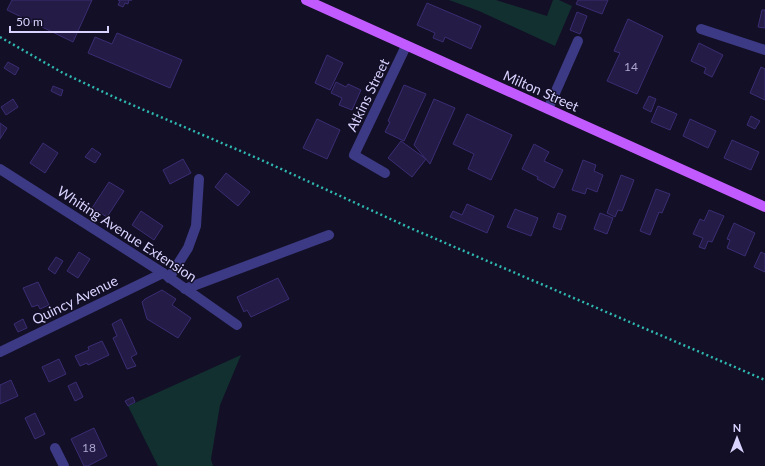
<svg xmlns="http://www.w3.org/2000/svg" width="765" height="466" viewBox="0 0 765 466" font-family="Lato,sans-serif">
<rect width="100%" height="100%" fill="#130f26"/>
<g fill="#12302f">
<path d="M449,0H496L547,16L553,0H559L572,6L555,46L479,11Z"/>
<path d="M241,355L220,405L211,459L213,466H158L128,406Z"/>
</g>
<g fill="#241b47" stroke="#3b2d73">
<path d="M12,0H92L73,42L7,10Z"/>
<path d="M118,0H132H129L128,4L125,3L123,7L118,5L120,1Z"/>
<path d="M578,0H608L602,14L576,4Z"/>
<path d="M427,3L481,26L471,49L445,37L443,42L433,38L435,33L417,25Z"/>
<path d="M762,10H765V28L758,27Z"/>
<path d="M577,12L587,16L580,34L570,30Z"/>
<path d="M628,19L663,36L637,94L607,81L620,53L614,51Z"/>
<path d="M117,33L182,60L170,88L88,53L95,37L112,44Z"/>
<path d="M699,43L723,55L712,77L704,73L706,68L691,61Z"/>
<path d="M327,55L343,63L330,90L315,83Z"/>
<path d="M8,62L19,68L15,75L4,68Z"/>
<path d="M761,67L765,69V100L750,93Z"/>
<path d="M336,82L346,87L348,84L361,90L352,110L339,105L342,98L331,93Z"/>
<path d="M404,85L426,94L404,141L385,132L390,122L388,121Z"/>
<path d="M53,86L63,90L61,96L51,91Z"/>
<path d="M649,96L656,99L651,112L643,108Z"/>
<path d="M13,99L18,107L6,115L1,107Z"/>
<path d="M434,99L455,108L430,164L414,145Z"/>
<path d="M658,106L677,114L670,130L651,122Z"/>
<path d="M467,114L512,135L491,180L468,169L474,154L453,144Z"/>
<path d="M751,116L760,121L755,129L747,125Z"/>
<path d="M317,119L340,130L327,159L303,148Z"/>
<path d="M690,119L716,131L708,148L683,136Z"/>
<path d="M0,123L7,128L0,139Z"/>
<path d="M732,140L759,152L751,170L724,158Z"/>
<path d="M401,141L426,159L412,177L388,158Z"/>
<path d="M43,143L58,153L45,173L30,163Z"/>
<path d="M534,144L549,152L544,161L563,170L554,188L537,179L538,177L522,169Z"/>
<path d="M92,148L101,154L95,163L85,157Z"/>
<path d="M183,159L191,173L170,184L163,170Z"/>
<path d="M583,160L596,165L594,171L603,175L597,192L587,188L585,194L572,190Z"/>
<path d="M226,173L250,192L238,206L215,187Z"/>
<path d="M621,175L634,180L622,211L618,210L615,217L607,213Z"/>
<path d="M109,182L124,191L107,217L92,208Z"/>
<path d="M656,189L670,194L662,213L659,212L650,235L640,231Z"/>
<path d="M467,204L494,216L487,233L450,217L453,211L462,215Z"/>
<path d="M515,209L538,218L531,236L507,227Z"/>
<path d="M709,210L724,216L712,242L708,241L705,249L699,247L703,238L693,234L700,219L704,221Z"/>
<path d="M141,211L163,226L154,240L132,225Z"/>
<path d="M558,213L566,216L561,230L553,227Z"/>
<path d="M600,213L613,218L607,234L594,229Z"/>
<path d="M734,223L755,233L745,256L727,248L730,240L727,239Z"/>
<path d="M79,252L90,259L78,278L67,271Z"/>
<path d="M761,252L765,254V272L754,267Z"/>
<path d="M56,257L63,261L55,274L48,269Z"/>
<path d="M278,278L289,299L251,317L247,310L244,312L237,297Z"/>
<path d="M38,282L49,305L40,309L38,305L32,307L23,288Z"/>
<path d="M162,290L176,299L172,305L191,318L178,338L147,319L142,302L145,299Z"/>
<path d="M23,319L27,328L18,332L14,324Z"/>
<path d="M121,319L137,354L131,357L136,366L127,369L113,338L117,336L112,324Z"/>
<path d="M102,341L109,355L88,365L87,363L80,366L75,356L89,350L88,347Z"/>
<path d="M59,359L66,374L49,382L42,367Z"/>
<path d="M11,380L18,396L0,404V385Z"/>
<path d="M76,382L83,397L75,401L68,386Z"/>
<path d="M133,397L135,402L128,406L125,401Z"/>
<path d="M35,413L45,434L35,439L25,418Z"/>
<path d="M94,428L107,456L88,466H84L71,439Z"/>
</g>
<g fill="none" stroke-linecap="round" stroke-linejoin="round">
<path stroke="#2fb8b0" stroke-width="2.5" stroke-dasharray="2 3" stroke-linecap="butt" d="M0,37L63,73L116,98L257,158L408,227L765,380"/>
<g stroke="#3d3a85" stroke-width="10">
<path d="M701,29L765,50"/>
<path d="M548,109L578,41"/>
<path d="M0,169L163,273L237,325"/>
<path d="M385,173L354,155L406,46"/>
<path d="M169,278L188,248L196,226L199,179"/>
<path d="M185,289L329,235"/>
<path d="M0,352L163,273"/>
<path d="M55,448L64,466"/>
</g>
<path stroke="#c25bff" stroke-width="10" d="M306,0L765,207"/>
</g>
<g text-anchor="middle" stroke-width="3" stroke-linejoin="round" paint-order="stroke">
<g font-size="12" fill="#aca6d1">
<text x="631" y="71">14</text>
<text x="89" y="452">18</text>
</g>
<g font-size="14" fill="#d9d4ff" stroke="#130f26">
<text transform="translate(541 91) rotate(24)" y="5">Milton Street</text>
<text transform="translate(368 95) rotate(-64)" y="5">Atkins Street</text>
<text transform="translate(127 234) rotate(33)" y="5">Whiting Avenue Extension</text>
<text transform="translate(75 300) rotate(-26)" y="5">Quincy Avenue</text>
</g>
</g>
<g transform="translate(737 438)" stroke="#130f26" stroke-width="3" paint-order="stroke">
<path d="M0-3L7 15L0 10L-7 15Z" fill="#d9d4ff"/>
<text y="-6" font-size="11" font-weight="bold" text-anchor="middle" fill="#d9d4ff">N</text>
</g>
<path d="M10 26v6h98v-6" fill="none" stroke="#d9d4ff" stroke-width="2"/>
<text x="16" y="26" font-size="12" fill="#d9d4ff" stroke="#130f26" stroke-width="3" paint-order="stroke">50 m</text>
</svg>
